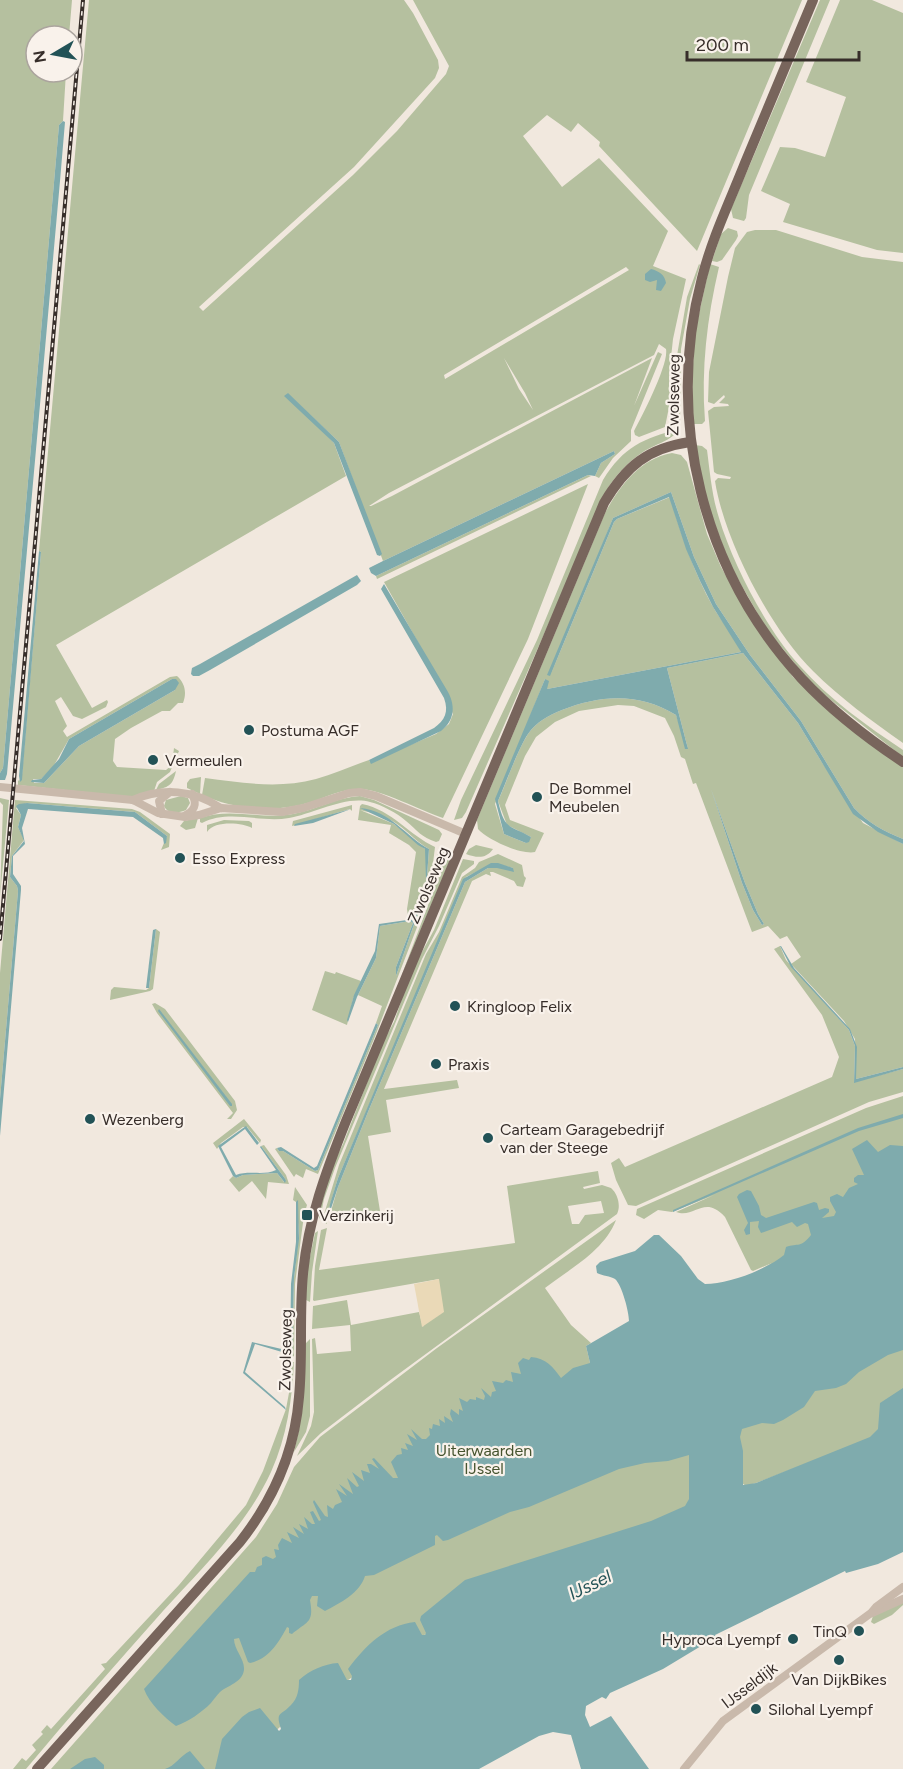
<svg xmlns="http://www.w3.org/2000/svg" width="903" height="1769" viewBox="0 0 903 1769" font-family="Figtree,sans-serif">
<rect width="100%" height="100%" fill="#f1e8de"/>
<g fill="#b5c09f" fill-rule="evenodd">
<path d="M0,0H72L69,36H36V72H66L63,121L59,125L3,768L0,773Z"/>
<path d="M89,0H404L413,13L438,60L439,68L435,78L354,167L199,307L203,311L353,175L397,131L446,74L449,66L413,0H802L697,251L599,146L600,142L578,123L571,132L547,115L523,136L562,187L599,158L668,231L653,266L686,279L673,339L669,376L670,402L665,427L639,437L635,435L634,431C642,416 669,364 666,349L659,344L654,355L389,493L369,506H371L392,496L652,358L634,406L657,354L658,352L662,354L631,430V441L613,458L599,478L595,476L601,463L615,454L614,451L383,561L339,442L287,393L334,443L346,476L56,645L92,708L107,700L108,702L106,707L82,719L73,716L61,697L55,701L67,726L63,731L67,737L170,677L177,676C185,683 187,693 183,703H178L170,711H162L131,728L115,739L113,761L117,767L166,770L172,765L174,748L179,751L170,772L157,782L154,791L137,796H122L18,785V780L19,781L22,775L41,552L39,551ZM626,267L629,270L445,379L444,375ZM504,358L525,393L533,410L519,389ZM172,679L175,690L79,746L44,783H34L33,779H41L53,767L69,739Z"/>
<path d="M820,0H830L749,195L746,218L744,221L733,218L731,209Z"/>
<path d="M840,0H872L903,13V253L877,250L783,222L790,204L761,191L780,147L795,148L825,157L846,97L806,82Z"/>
<path d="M728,228L737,231L738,236L736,240L722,260L717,262L712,261L721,234Z"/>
<path d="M755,230H776L862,257L903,262V743C872,721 840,698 813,671C771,630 724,540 715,481L718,478L730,479L731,477L717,474L714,472L708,411L714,407L729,406L728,404L719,403L725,397L724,395L714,404L708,402L709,372L728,277L735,248L747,232Z"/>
<path d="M699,264L700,265L690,299L681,349L680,425L670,426L674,403L673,379L687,297Z"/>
<path d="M710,264L719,267C707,318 701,369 705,421L702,424H693L692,381L695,332Z"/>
<path d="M679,429C672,441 655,444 643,452C629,461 619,472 609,486L466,812L462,818L454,820L461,800L537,640L603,480C623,447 644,438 679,429Z"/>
<path d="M695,445L702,446L707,450C710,473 712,496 719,518C733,565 767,630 800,666C829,699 867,726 903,750V757L813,686L766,628L731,567L708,506Z"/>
<path d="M672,453L681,455L687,462L707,534L721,567L738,597L793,677L903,766V839C884,831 868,823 854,808L801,721L750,655L716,604L694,557L671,492L613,518L550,676L614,522L617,519L670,497C681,534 693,570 712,605C720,620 735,636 741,652L547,689L545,679L495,804L504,834L526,843L531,837L507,825L498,801C507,781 517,751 528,734C536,722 549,715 562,710C600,695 639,692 676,715L688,749L667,668L743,653L798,723L821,761L863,823L903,844V1067L856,1079L855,1039L844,1021L791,964L801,957L787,936L780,939L768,926L752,932L696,783L693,784L685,759L681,757L674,736L665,718L634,706L618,705L579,711L555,722L536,737L525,756L505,805L510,820L544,833L535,852C521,855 488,840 478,829L477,820L605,513C620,486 639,459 672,453ZM711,789L745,883L758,914L764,924L762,925L753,910L742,883Z"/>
<path d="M588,475L591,476L377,579L376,576Z"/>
<path d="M588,484L528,639L443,818C422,811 380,789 360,789C343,788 327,797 311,802C276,813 236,810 202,795L205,778C243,783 279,789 316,779C334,774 351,766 369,760L370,762L436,734L449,724L453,714L419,644L384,582Z"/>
<path d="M176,771C173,784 170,787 156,790L159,784Z"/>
<path d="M201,777L200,794L187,788V783L190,779Z"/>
<path d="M181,796L188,798L190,803L186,810C179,813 168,815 164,806L166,800Z"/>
<path d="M360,796L374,800L439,830L442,834L439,841L436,842C421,837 418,831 406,821C397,813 382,805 370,802C346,795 313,814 289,818C260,823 229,809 202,823L200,822V818C230,807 262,820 293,814C316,810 337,797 360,796Z"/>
<path d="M0,798L9,800L0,897L3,805L0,802Z"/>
<path d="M15,800L132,809L140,812L170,834L169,847L161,850L167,836L135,812L27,803L16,808L21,815L18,827L24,840L12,856L10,877L17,886L18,891L0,1099V973Z"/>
<path d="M362,804C392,810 409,835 435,847L429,896L374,1039L318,1174L306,1169L303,1178L296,1174L294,1177L275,1149L277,1148L279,1151H283L315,1171L318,1170L378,1025L376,1023L382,1006L358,995L376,958L380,926L410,921L413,923L396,967V976L426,890L429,849C415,841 409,832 397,824C386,816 373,813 360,810L394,824L426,850V881L415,916H408L407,909L416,852L409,845L389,833L391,825L358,820L360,806Z"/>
<path d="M352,805V811L350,809L292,826L293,821Z"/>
<path d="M198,818L195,828L186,830L180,826L184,821Z"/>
<path d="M224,820L249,821L252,823V828C243,823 215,820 207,832V825Z"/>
<path d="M476,845L493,849C486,859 477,858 466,854L469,849Z"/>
<path d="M442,849L452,855L401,977L433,892L436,859L439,851Z"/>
<path d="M498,854L522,865L524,876L526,878L523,887L517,886L514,881L493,872H490L491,876L486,874L472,881L384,1089L457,1080L459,1088L386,1100L391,1132L368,1136L380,1211L329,1218L338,1187L368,1112L465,882L488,868H513L494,863L466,877L338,1178L326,1219L327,1224L322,1221L339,1165L426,954L439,932L462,877L475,868L479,862Z"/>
<path d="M463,859L474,861V864L462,873L439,926L422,959L335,1168L324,1199L320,1219L318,1215L333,1164L343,1144L383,1042L394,1022L412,970L434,930Z"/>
<path d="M156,929L160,932L153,989L150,991L110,1000L111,990L114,987L146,990L149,988Z"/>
<path d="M780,946L786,960L849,1030L855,1046L854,1082L903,1069V1092L869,1102L636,1206L628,1205L616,1180L611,1163L619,1158L625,1167L832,1077L839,1057L822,1015L774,949Z"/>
<path d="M325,971L335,974L336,972L361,981L353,999L347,1025L312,1010Z"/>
<path d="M155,1003L165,1009L235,1101L237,1110L231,1119H227L233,1113L157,1013L152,1004Z"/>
<path d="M903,1096V1426L756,1483L746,1486L742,1483L690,1496L688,1503L693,1505L426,1634L351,1678L280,1727L235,1769H51L256,1537L277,1504L294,1467L320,1437L437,1348L616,1220C604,1251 571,1268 545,1288L571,1325L591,1343L586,1346L590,1363L772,1263L753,1271L751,1270L725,1217C704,1194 695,1219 676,1212L714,1195L672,1212L658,1210L644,1219L636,1215L637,1209L866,1108Z"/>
<path d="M244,1119L261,1140L260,1143L247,1127H243L221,1143L217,1149L213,1143Z"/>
<path d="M264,1145L286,1175L289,1184L268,1182L266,1199L252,1181L239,1192L229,1180L233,1176L236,1178L243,1175L277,1173L284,1182L286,1180L261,1146Z"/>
<path d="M598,1171L600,1183L583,1187L584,1189L602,1185L611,1188C618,1194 621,1206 617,1214L389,1381L321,1433L297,1456L311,1426L314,1412L312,1339L315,1338L317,1354L351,1351L350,1325L312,1329L313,1306L347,1300L351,1325L419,1312L423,1327L439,1279L314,1301L313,1300L315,1266L321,1230L327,1228L319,1270L515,1243L507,1186ZM601,1201L604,1213L585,1215L579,1224H572L568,1206Z"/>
<path d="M295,1187L307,1205L304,1215L295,1284L294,1356L292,1357L294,1278L299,1233L296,1201V1202L293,1200Z"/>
<path d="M318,1231L312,1272L310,1302L306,1300V1276L315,1233Z"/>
<path d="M310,1339V1416L306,1432L294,1452L299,1430L304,1345Z"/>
<path d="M290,1362H294C292,1400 287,1436 271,1472C246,1526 203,1567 163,1611C117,1663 71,1715 26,1769H13L22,1758L26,1761L36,1750L32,1745L43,1734L41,1732L47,1725L51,1729L105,1669L101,1664L106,1663L179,1585L246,1505L263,1471L286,1409L291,1382Z"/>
<path d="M903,1602V1605L892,1615L874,1624L871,1622L873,1616Z"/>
</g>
<path fill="#ead9b7" d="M439,1279L444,1312L422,1327L414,1284Z"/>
<g fill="#7fabad">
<path d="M63,121L65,122L60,181L7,774L5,780H0V773L3,768L59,125Z"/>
<path d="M651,269C659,271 665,275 666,283L661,291L656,290L657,280L650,282L645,280V274Z"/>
<path d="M288,393L339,442L382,554L380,556L377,555L334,443L284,396Z"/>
<path d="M614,451L615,454L601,463L595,476L588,475L376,576L371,573L369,568L383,561Z"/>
<path d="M671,492L694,557L716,604L750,655L801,721L854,808C868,823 884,831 903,839V844L878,832L853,814L798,723L743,653L667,668L688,749H685L676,715C639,692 600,695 562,710C549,715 536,722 528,734C518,749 506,783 498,801C505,831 509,824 531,837L529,842L526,843L504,834L495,799L545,679L549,681L547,689L741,652L713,607L700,581L686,549L669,497L617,519L614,522L550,676L547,675L613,518Z"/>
<path d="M39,551L41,552L22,780L20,782L19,776Z"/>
<path d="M357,575L361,581L357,585L210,670L199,676H193L191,674L192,668L200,664Z"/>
<path d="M384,584L448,692C456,707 454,721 441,731L371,764L369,760L434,728C445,720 449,712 444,698L381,589Z"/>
<path d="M172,679H176L179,683L175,690L79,746L44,783L31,782L32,780L41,779L59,759L69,739Z"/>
<path d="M711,789L745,883L758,914L764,924L762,925L753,910L742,883Z"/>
<path d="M27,803L135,812L167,836L166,843L164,844L163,838L133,817L28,809L22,828L25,844L13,856V874L21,886V890L0,1136V1099L18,891L17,886L10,877L12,856L24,841L18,827L21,815L16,806L19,804Z"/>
<path d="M360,808C391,811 405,836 429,849L426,890L396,976V967L413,923L410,921L380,926L376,958L357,997L348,1022L347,1020L354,995L375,951L379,924L414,919L426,881L425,849L418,845L394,824Z"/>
<path d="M351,809L313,823L294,826L295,824Z"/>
<path d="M491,863H498L513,868L514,872L497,868H488L465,882L368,1112L338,1187L327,1221L330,1204L338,1178L463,879Z"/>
<path d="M156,929L149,988H146L153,930Z"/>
<path d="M780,946H781L794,968L850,1029L857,1047L856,1079L903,1067V1069L854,1083L855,1046L849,1030L791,967Z"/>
<path d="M159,1009L232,1104V1106H230L158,1011Z"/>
<path d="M376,1023L378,1025L318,1170L315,1171L283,1151H279L277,1148L281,1147L314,1168L317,1166Z"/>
<path d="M903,1114V1118L859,1131L673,1212V1210L858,1128Z"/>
<path d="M246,1126L259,1143L257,1145L245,1129L221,1147L236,1175C249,1170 264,1176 276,1170L260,1147L261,1146L286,1180L285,1183L277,1173L243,1175L236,1178L233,1176L218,1146Z"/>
<path d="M867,1140L878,1152L890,1145L903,1146V1350L888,1355L859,1372L846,1384L836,1388L815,1391L804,1407L783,1420L774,1424L762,1423L742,1429L740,1437L743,1451V1485L756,1483L870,1437L878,1429L880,1403L903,1388V1552L878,1564L846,1573L845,1571L715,1635L716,1637L663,1669L610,1693L606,1699L602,1697L586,1706L585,1715L590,1727L611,1716L649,1769H581L571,1735L553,1732L539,1736L479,1769H215L222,1739L242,1717L249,1712L260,1708L279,1731L281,1729C275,1711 281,1716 291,1705C298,1698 299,1689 299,1680C310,1670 324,1664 338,1663L347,1680H351L352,1676L348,1669C365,1646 386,1625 415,1622L422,1635H425L426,1633L420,1620L421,1616L465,1580L651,1521L685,1506L689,1499V1455L668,1461L645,1463L619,1469L529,1507L510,1512L448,1540L443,1541L437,1535L435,1536V1545L374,1575L365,1576C360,1593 340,1603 325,1611L317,1606L318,1596H312L310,1600C314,1623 308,1621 292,1634L289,1633V1628L287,1627C279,1642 269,1659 250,1663L248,1662L239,1638L234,1639C234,1650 245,1659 244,1670C242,1683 228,1685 220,1692C217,1695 214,1699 211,1703C201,1713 189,1721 176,1726C164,1717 149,1703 144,1689L250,1572H255L257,1567L262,1565V1558L266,1556L273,1559L276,1557L274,1549L279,1550L278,1545L282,1538L292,1543L287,1532L299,1538L293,1527L304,1534L299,1524L308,1529L304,1517L312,1524H315L310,1512L313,1511L319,1521L321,1520L313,1502L314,1500L325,1516L328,1517L327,1505L333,1509L335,1505L342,1502L336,1489L347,1496L339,1484L353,1494L347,1478L357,1487L359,1486L352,1472L364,1481L361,1470L370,1473L367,1464H371L379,1469L372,1459L374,1458L393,1478H398L391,1462L397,1455L402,1454L401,1448L408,1450L405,1443L413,1446L407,1434L417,1440L411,1429L422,1439H426L430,1435L429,1428L432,1429L433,1424L440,1426L439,1419L445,1423L444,1416L453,1422L450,1414L451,1409L459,1415V1409L463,1411L459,1398L467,1402L470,1399L476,1400V1397L484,1400L485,1396L481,1388L491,1397L492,1392L496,1391L492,1381L503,1383L506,1380L513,1382L511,1372L521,1374L518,1363L523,1358L529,1360L531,1357C546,1358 553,1367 561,1378L573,1368L590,1363L586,1346L629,1321C629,1312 622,1285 615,1279C610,1276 603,1276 597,1273L596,1266L600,1262L635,1251L654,1235H659L681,1256L698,1279L705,1284C728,1284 766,1270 784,1255L786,1247C798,1243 801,1248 811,1235L808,1224L805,1223L797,1227L792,1222L761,1233L758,1227L759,1221L750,1222V1234L746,1235L744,1230L748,1223L737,1197L739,1194L747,1190L751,1191L759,1206L761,1215L766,1218L814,1202L817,1203L819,1210L825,1208L829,1209V1212L822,1218L834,1216L836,1212L830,1201V1197L837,1194L843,1197L849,1188L858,1184L854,1182V1178L858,1175H864L852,1149Z"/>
<path d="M298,1200L299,1239L294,1278L292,1355L255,1344L245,1372L285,1407L286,1410L243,1373L252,1342L290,1351L291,1284L296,1242V1202Z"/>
<path d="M190,1751L205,1769H165C175,1766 180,1756 190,1751Z"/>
<path d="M95,1757L104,1765V1769H70L85,1759Z"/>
</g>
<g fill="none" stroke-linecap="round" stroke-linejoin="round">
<g stroke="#c9b9ab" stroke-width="8">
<path d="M0,787L133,800L158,813L185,817L199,815L221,808L282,812L303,808L349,793L360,792L376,796L466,834"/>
<path d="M133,800C162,787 194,790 221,808"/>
<path d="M162,814L159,801L170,792"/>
<path d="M184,816C194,811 198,805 192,794"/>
<path d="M872,1613L903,1599"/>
<path d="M684,1769L723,1721L871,1613L876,1607L903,1587"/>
</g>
<g stroke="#78655c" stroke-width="10">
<path d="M813,0C790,54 768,109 745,163C730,201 712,238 702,278C665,419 702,571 802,679C832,711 867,738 903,762"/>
<path d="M37,1769L240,1542C273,1500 295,1450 299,1397C303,1356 299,1315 303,1274C308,1220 326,1171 346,1121L604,503C626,466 648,448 690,442"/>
</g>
<defs>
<path id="rail" d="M0,939L83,0"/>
</defs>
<use href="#rail" stroke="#372e2a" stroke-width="4"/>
<use href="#rail" stroke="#f9f2eb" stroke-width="1.5" stroke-dasharray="4.5" stroke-linecap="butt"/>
</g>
<g fill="#225256" stroke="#f9f2eb" stroke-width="2">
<circle cx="249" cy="730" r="6"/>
<circle cx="153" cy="760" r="6"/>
<circle cx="537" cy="797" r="6"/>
<circle cx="180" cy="858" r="6"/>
<circle cx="455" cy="1006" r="6"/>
<circle cx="436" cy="1064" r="6"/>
<circle cx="90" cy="1119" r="6"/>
<circle cx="488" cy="1138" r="6"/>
<rect x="301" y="1209" width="12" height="12" rx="3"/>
<circle cx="859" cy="1631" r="6"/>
<circle cx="793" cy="1639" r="6"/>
<circle cx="839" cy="1660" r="6"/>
<circle cx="756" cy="1709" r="6"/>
</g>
<g text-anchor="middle" stroke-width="4.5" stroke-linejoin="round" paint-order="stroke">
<g font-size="16" fill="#372e2a" stroke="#f9f2eb">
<text transform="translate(673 395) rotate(-89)" y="6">Zwolseweg</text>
<text transform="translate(428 885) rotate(-67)" y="6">Zwolseweg</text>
<text transform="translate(285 1350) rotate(-89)" y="6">Zwolseweg</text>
<text transform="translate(749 1685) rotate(-37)" y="6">IJsseldijk</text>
</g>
<g font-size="16" fill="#372e2a" stroke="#f9f2eb" text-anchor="start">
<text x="261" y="736">Postuma AGF</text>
<text x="165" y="766">Vermeulen</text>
<text x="549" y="794">De Bommel<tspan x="549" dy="18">Meubelen</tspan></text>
<text x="192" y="864">Esso Express</text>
<text x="467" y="1012">Kringloop Felix</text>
<text x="448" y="1070">Praxis</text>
<text x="102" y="1125">Wezenberg</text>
<text x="500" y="1135">Carteam Garagebedrijf<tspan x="500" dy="18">van der Steege</tspan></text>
<text x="319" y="1221">Verzinkerij</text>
<text x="847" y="1637" text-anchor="end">TinQ</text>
<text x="781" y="1645" text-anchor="end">Hyproca Lyempf</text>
<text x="839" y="1685" text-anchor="middle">Van DijkBikes</text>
<text x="768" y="1715">Silohal Lyempf</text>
</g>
<g font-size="16" fill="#46542f" stroke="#f9f2eb">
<text x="484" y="1456">Uiterwaarden<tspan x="484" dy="18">IJssel</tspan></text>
</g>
<g font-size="18" font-style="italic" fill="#225256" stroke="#f9f2eb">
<text transform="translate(590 1585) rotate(-26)" y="6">IJssel</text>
</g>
</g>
<g transform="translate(54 54) rotate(260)"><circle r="28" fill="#f9f2eb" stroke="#aba49e" stroke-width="1.5"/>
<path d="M0-4.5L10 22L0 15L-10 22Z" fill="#225256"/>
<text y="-9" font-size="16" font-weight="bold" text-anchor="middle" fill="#372e2a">N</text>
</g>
<path d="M687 51v9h172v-9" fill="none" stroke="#372e2a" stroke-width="3"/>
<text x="696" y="51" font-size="18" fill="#372e2a" stroke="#f9f2eb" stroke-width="4.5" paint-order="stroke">200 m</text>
</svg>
